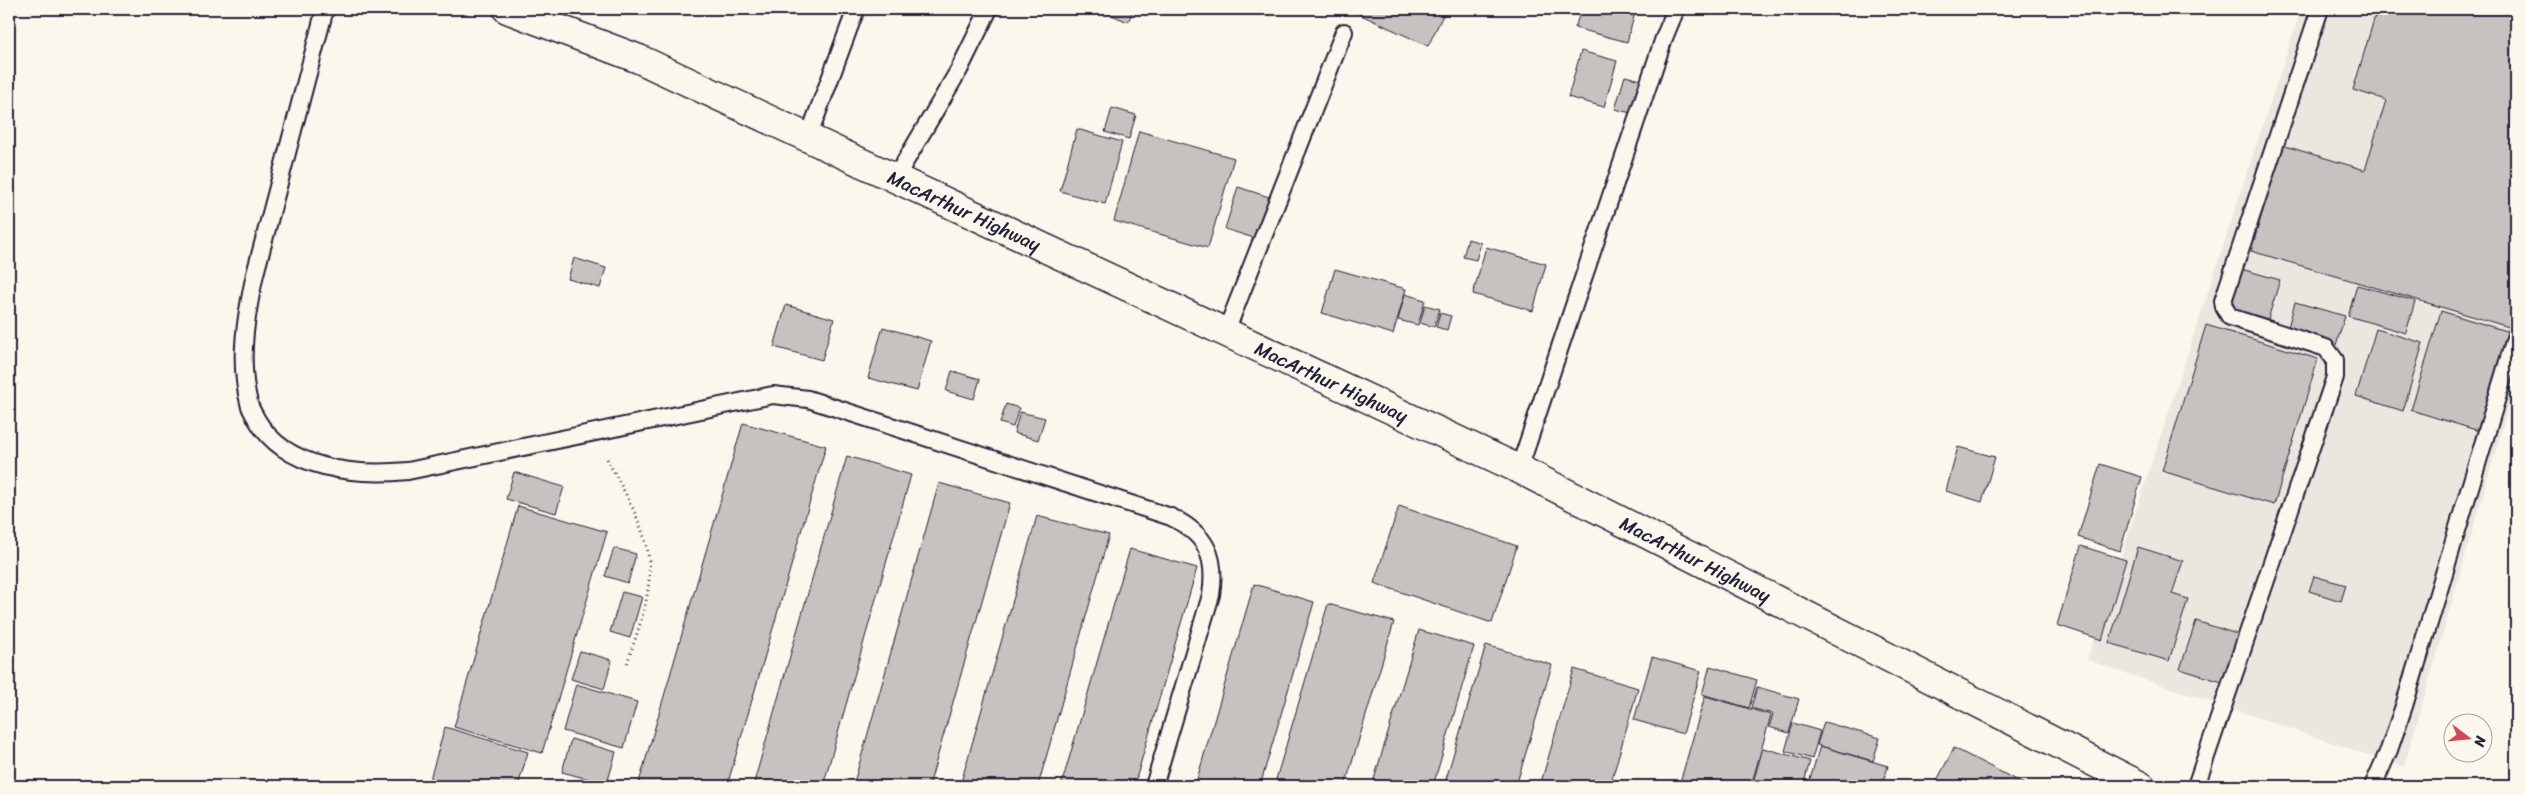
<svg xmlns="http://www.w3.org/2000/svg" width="2525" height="795" viewBox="0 0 2525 795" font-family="Sriracha,sans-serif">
<rect width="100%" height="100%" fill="#fbf7ec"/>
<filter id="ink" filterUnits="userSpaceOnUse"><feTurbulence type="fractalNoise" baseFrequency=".02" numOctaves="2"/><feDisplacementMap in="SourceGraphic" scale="10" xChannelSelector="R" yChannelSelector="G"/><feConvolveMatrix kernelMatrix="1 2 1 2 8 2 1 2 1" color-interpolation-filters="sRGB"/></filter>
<g filter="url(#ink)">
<path fill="#ebe7df" d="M2301,9H2516V381L2404,767L2087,660Z"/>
<g fill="#c6c2c0" stroke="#22223b">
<path d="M1098,9H1134L1128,22Z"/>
<path d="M1348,9H1446L1428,46Z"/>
<path d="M1581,9H1636L1627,42L1575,28Z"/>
<path d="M2377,9H2516V301L2509,327L2251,251L2282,145L2365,170L2386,100L2353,90Z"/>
<path d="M1581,51L1617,61L1604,107L1568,97Z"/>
<path d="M1625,76L1641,80L1631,113L1615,109Z"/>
<path d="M1112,108L1136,115L1129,139L1105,132Z"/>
<path d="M1077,129L1122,142L1105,204L1060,191Z"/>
<path d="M1139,131L1234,158L1208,248L1114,221Z"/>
<path d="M1238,187L1269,197L1257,239L1225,229Z"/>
<path d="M1468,239L1481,243L1476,260L1463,257Z"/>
<path d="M1486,247L1546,264L1533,311L1473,294Z"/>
<path d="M574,258L606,268L600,288L568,279Z"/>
<path d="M2238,268L2280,280L2268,319L2227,307Z"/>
<path d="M1335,269L1406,289L1393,334L1322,313Z"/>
<path d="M2357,285L2415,301L2406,333L2348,316Z"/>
<path d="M1405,294L1425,300L1418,325L1398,320Z"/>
<path d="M2295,302L2345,316L2336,345L2287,331Z"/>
<path d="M786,305L834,319L822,360L774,347Z"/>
<path d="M1425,305L1440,309L1434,327L1420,323Z"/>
<path d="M2441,311L2509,332L2479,431L2411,410Z"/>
<path d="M1440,313L1451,316L1447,330L1436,327Z"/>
<path d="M2206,325L2318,359L2274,505L2162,471Z"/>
<path d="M883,327L931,341L917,391L868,378Z"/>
<path d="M2376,329L2423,343L2403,411L2356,396Z"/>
<path d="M952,371L980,379L974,399L946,391Z"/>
<path d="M1006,404L1019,408L1013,427L1000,423Z"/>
<path d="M1020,412L1045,418L1038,440L1014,433Z"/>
<path d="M743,423L826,446L727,786H638Z"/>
<path d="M1958,447L1995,457L1982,502L1946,491Z"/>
<path d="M847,456L911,475L823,786H753Z"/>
<path d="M2100,464L2142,477L2120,551L2078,537Z"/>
<path d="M514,472L564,487L556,513L506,499Z"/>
<path d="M939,483L1010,503L929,786H853Z"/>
<path d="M518,506L607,532L542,753L454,727Z"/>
<path d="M1399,506L1517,546L1492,623L1374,583Z"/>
<path d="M1037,516L1109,535L1038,786H960Z"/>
<path d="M2081,546L2126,560L2102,640L2057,625Z"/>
<path d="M2138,547L2183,561L2172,594L2188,599L2169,661L2109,643Z"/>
<path d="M614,548L636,554L628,583L605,576Z"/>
<path d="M1130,549L1197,568L1134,786H1061Z"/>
<path d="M2314,576L2346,585L2341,601L2309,591Z"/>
<path d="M1254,584L1314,602L1260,786H1195Z"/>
<path d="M622,592L642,597L630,638L610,632Z"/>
<path d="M1328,604L1394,622L1345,786H1274Z"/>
<path d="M2196,621L2240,635L2225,683L2180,669Z"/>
<path d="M1419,630L1474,646L1433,786H1372Z"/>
<path d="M1486,645L1552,665L1516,786H1444Z"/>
<path d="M580,651L612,660L604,689L571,679Z"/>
<path d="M1652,657L1701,671L1683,734L1634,720Z"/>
<path d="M1710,666L1757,680L1749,708L1702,694Z"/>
<path d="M1574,669L1638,688L1610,786H1540Z"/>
<path d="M576,684L637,702L624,748L563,731Z"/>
<path d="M1757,687L1799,699L1789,733L1769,727L1773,714L1751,708Z"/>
<path d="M1705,696L1771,715L1751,786H1679Z"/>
<path d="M1824,722L1880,738L1873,761L1817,745Z"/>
<path d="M1793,723L1820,731L1812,759L1785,751Z"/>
<path d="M445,727L528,752L518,786H428Z"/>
<path d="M571,739L616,752L607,784L562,772Z"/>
<path d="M1820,746L1888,766L1882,786H1808Z"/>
<path d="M1763,748L1810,761L1803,786H1752Z"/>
<path d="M1954,748L2028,786H1934Z"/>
</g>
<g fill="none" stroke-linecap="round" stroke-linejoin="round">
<defs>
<g id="service">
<path d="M325,9L255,274C246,316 238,360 249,403C250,409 254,414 257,420C286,470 356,476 408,471L773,395L808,399L1171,517C1206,534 1217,556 1211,595L1154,786"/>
<path d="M808,138L856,9"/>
<path d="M896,177L959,70L989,9"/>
<path d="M1225,334L1344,32"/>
<path d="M1519,469L1664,38L1676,9"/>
<path d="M2196,786L2335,377V360L2326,348L2230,317L2224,307L2223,301L2320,9"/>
<path d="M2373,786L2389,750L2404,706L2516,335"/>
</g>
<g id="trunk">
<path id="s1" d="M507,9L639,59L1519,469L2141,786"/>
</g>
</defs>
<use href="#service" stroke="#22223b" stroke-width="20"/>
<use href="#trunk" stroke="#22223b" stroke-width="31"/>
<path stroke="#22223b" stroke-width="3" stroke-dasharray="1 4" stroke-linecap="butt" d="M607,459C623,490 646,526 649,562C652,596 637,632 627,664"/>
<use href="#service" stroke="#fbf7ec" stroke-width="16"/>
<use href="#trunk" stroke="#fbf7ec" stroke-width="28"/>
</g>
</g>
<g text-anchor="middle" stroke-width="4.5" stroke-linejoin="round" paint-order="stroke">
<g font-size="19" fill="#22223b" stroke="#fbf7ec">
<text dy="7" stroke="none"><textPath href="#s1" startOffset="500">MacArthur Highway</textPath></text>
<text dy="7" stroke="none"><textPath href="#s1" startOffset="905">MacArthur Highway</textPath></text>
<text dy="7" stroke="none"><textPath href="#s1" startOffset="1310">MacArthur Highway</textPath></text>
</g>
</g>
<rect width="2525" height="795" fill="none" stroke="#fbf7ec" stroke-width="30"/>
<rect x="15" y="15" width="2495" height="765" fill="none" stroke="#22223b" stroke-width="2" filter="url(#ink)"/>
<g transform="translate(2468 738) rotate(106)"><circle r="24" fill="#fbf7ec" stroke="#a4a2a5"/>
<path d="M0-4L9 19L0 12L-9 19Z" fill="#d1495b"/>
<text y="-8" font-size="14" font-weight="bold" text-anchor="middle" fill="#22223b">N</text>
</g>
</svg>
